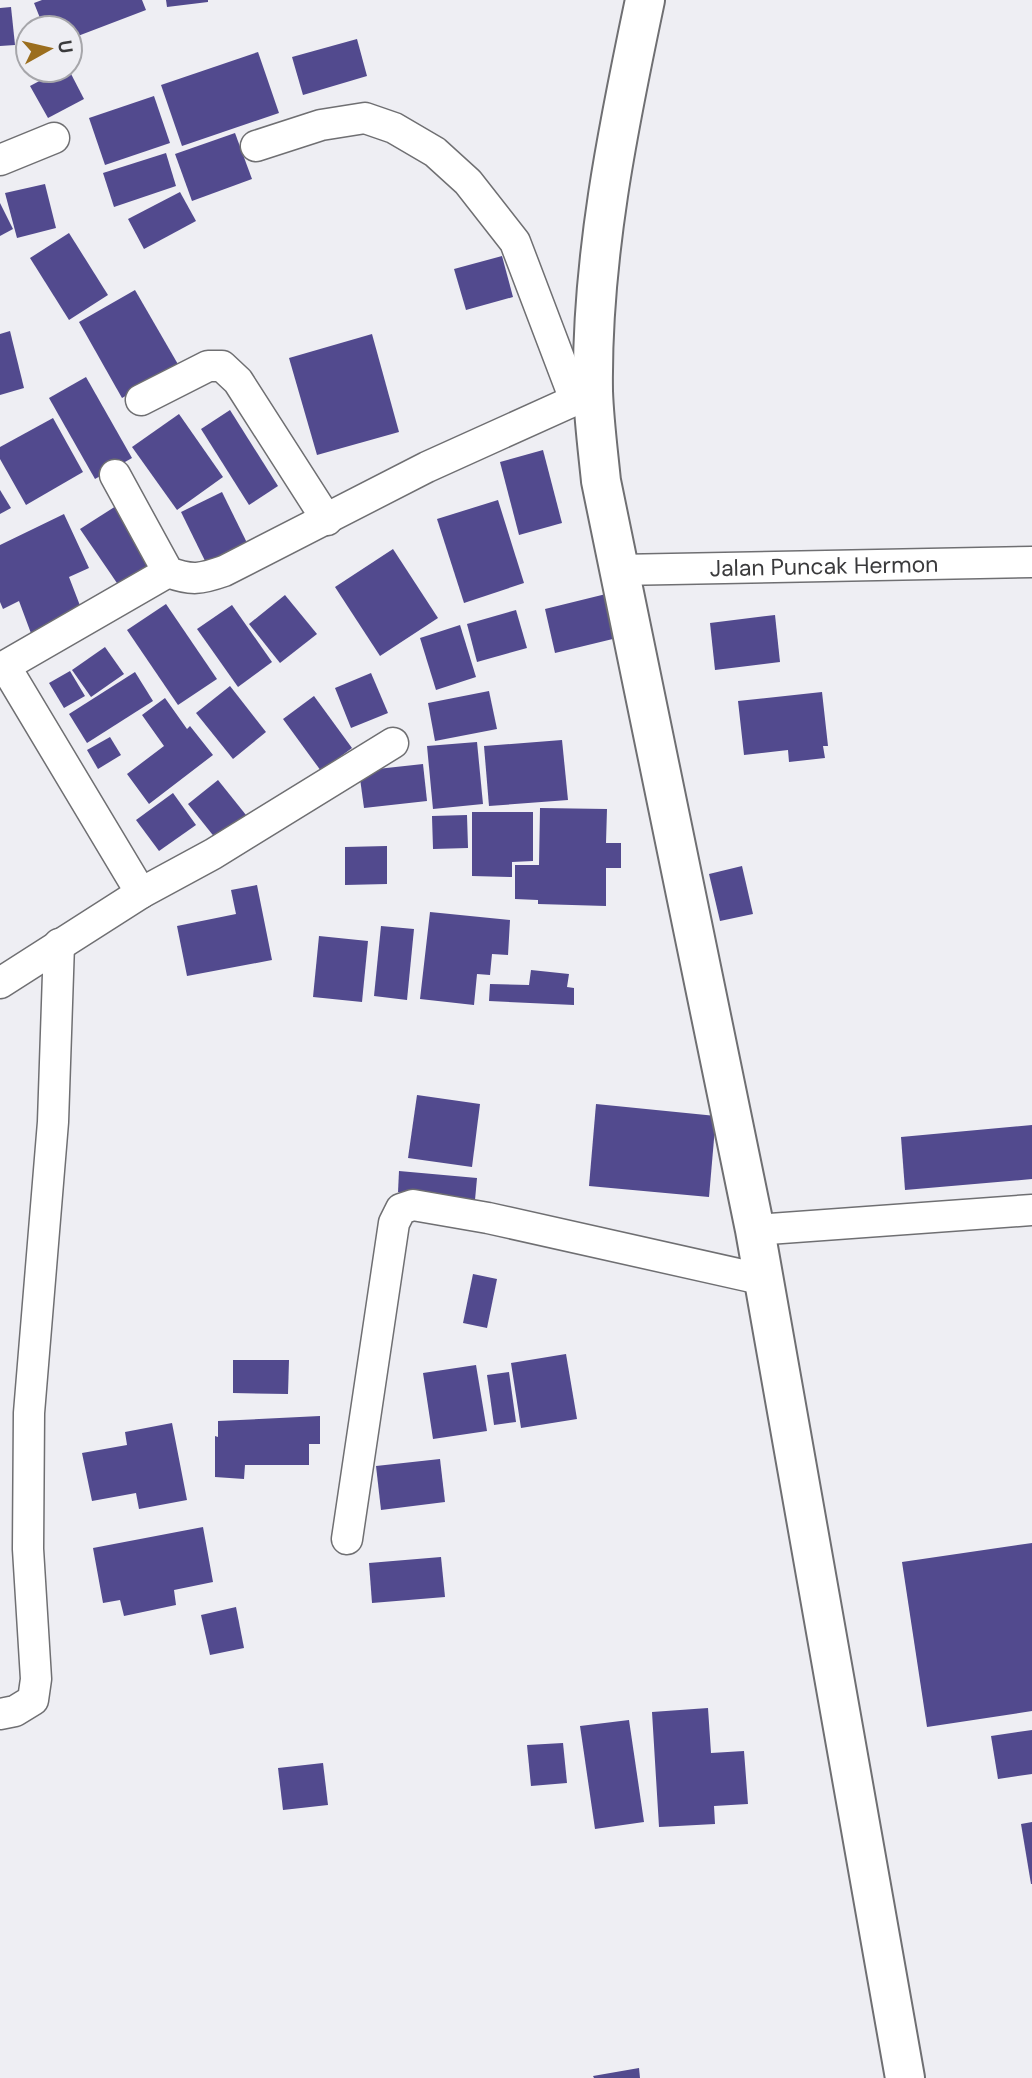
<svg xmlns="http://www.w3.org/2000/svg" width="1032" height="2078" viewBox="0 0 1032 2078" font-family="'DM Sans',sans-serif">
<rect width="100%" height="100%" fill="#eeeef3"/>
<g fill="#524a8e">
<path d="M42,0H142L146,10L70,39V28H44L34,3Z"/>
<path d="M166,0H208V2L167,7Z"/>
<path d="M11,7L15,45L0,46V8Z"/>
<path d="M357,39L367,76L303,95L292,57Z"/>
<path d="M258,52L279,113L182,146L161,85Z"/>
<path d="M60,70H69L84,99L48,118L30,86Z"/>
<path d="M154,96L170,143L105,165L89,118Z"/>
<path d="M235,133L252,179L192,201L175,154Z"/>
<path d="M166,153L176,186L114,207L103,173Z"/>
<path d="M45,184L56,228L17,238L5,193Z"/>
<path d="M180,192L196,221L144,249L128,219Z"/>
<path d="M0,203L13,229L0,236Z"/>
<path d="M69,233L108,295L69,320L30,258Z"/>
<path d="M502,256L513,297L466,310L454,269Z"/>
<path d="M135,290L179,366L122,398L79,322Z"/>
<path d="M10,331L24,388L0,395V334Z"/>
<path d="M372,334L399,432L317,455L289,358Z"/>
<path d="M86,377L132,458L95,479L49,398Z"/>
<path d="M230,410L278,486L249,505L201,429Z"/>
<path d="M179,414L223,477L177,510L132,447Z"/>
<path d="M53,418L83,472L26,505L0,459V447Z"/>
<path d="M543,450L562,523L519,535L500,462Z"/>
<path d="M0,490L11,508L0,514Z"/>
<path d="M222,492L250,549L209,569L181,512Z"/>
<path d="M498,500L524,583L464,603L437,519Z"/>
<path d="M116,506L154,562L119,586L80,529Z"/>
<path d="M64,514L89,568L69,577L84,616L32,636L19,601L3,609L0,602V545Z"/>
<path d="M393,549L438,618L380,656L335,587Z"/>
<path d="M610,593L621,637L555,653L545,609Z"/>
<path d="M285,595L317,634L280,663L249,624Z"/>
<path d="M166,604L217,679L178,705L127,630Z"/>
<path d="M232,605L272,662L238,687L197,629Z"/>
<path d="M516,610L527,648L477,662L467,624Z"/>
<path d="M775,615L780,662L715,670L710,623Z"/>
<path d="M460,625L476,677L436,690L420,638Z"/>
<path d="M105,647L124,674L91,697L72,670Z"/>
<path d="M70,671L85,696L64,708L49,683Z"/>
<path d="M135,672L153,701L87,743L69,714Z"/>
<path d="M371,673L388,713L351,728L335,688Z"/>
<path d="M230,686L266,732L233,759L196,713Z"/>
<path d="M489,691L497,729L435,741L428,703Z"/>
<path d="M822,692L828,746H823L825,758L789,762L788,750L744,755L738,701Z"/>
<path d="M314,696L352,748L321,771L283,719Z"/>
<path d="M165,698L187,729L190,726L213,755L149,804L127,774L164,746L142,715Z"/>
<path d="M110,737L121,755L98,769L87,750Z"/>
<path d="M562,740L568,800L489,806L484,746Z"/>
<path d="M477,742L483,804L433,809L427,746Z"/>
<path d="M423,764L427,801L364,808L359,771Z"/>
<path d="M218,780L246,815L216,839L188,804Z"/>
<path d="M173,793L196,825L159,851L136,820Z"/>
<path d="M540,808L607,809L606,843H621V868H606V906L538,904V900L515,899V865H539Z"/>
<path d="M472,812H533V861L512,862V877L472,876Z"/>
<path d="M467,815L468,848L433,849L432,816Z"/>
<path d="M387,846V884L345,885V847Z"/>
<path d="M742,866L753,914L720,921L709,874Z"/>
<path d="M257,885L272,960L187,976L177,926L236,914L231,890Z"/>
<path d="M430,912L510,920L508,955L492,954L490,975L477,974L474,1005L420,999Z"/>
<path d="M381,926L414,929L407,1000L374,996Z"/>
<path d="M319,936L368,941L362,1002L313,997Z"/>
<path d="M531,970L569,974L567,987L574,988V1005L489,1001L490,984L529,985Z"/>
<path d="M417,1095L480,1104L472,1167L408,1158Z"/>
<path d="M596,1104L716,1116L709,1197L589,1186Z"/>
<path d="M1032,1125V1179L905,1190L901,1137Z"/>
<path d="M399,1171L477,1178L475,1200L398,1192Z"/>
<path d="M473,1274L497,1279L487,1328L463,1323Z"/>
<path d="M566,1354L577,1419L521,1428L511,1363Z"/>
<path d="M233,1360H289L288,1394L233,1393Z"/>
<path d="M476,1365L487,1431L433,1439L423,1373Z"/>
<path d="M509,1372L516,1422L494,1425L487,1375Z"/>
<path d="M320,1416V1444H309V1465H245L244,1479L215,1477V1436L218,1437V1421Z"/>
<path d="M172,1423L187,1500L139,1509L136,1493L92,1501L82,1453L127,1445L125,1432Z"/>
<path d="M440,1459L445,1502L381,1510L376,1466Z"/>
<path d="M203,1527L213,1582L174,1590L176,1605L124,1616L120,1600L103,1603L93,1548Z"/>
<path d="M1032,1543V1711L927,1727L902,1562Z"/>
<path d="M441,1557L445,1597L372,1603L369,1563Z"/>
<path d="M236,1607L244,1648L210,1655L201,1615Z"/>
<path d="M708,1708L711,1753L744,1751L748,1804L714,1806L715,1824L659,1827L652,1712Z"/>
<path d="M629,1720L644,1822L595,1829L580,1726Z"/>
<path d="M1032,1730V1774L998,1779L991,1736Z"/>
<path d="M563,1743L567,1783L531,1786L527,1745Z"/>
<path d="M323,1763L328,1805L283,1810L278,1768Z"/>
<path d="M1032,1822V1884H1031L1021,1824Z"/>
<path d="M639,2068L640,2078H594L593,2076Z"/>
</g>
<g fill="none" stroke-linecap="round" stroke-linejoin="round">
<defs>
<g id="street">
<path d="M256,146L321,125L365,118L394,128L435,152L468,182L515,242L575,400"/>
<path d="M0,160L54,138"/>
<path d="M141,400L208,366H222L238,381L327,520"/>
<path d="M115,475L168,572C192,581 201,579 224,571L427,467L593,392"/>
<path id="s1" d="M618,570L1032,562"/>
<path d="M141,893L213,854L393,743"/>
<path d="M0,983L141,893L5,666L168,572"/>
<path d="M755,1230L1032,1210"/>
<path d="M347,1539L394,1223L401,1209L413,1205L488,1218L765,1280"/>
<path d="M0,1714L15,1711L33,1700L36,1679L28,1549L29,1413L53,1122L59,944"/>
</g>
<path id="secondary" d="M645,0C618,128 591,260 593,391C594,421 598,451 601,481L755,1230L905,2078"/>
</defs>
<use href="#street" stroke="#6f6f72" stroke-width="33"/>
<use href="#secondary" stroke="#6f6f72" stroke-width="42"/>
<use href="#street" stroke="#fff" stroke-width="30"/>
<use href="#secondary" stroke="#fff" stroke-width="38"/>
</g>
<g text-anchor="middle" stroke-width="7" stroke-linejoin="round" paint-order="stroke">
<g font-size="23" fill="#3a3a3c" stroke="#eeeef3">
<text dy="8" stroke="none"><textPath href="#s1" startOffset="206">Jalan Puncak Hermon</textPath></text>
</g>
</g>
<g transform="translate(49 49) rotate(82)"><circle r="33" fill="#eeeef3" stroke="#a6a6aa" stroke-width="2"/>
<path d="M0-5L12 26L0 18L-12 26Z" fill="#9b6e1e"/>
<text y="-10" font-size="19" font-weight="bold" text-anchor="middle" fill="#3a3a3c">U</text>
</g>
</svg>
